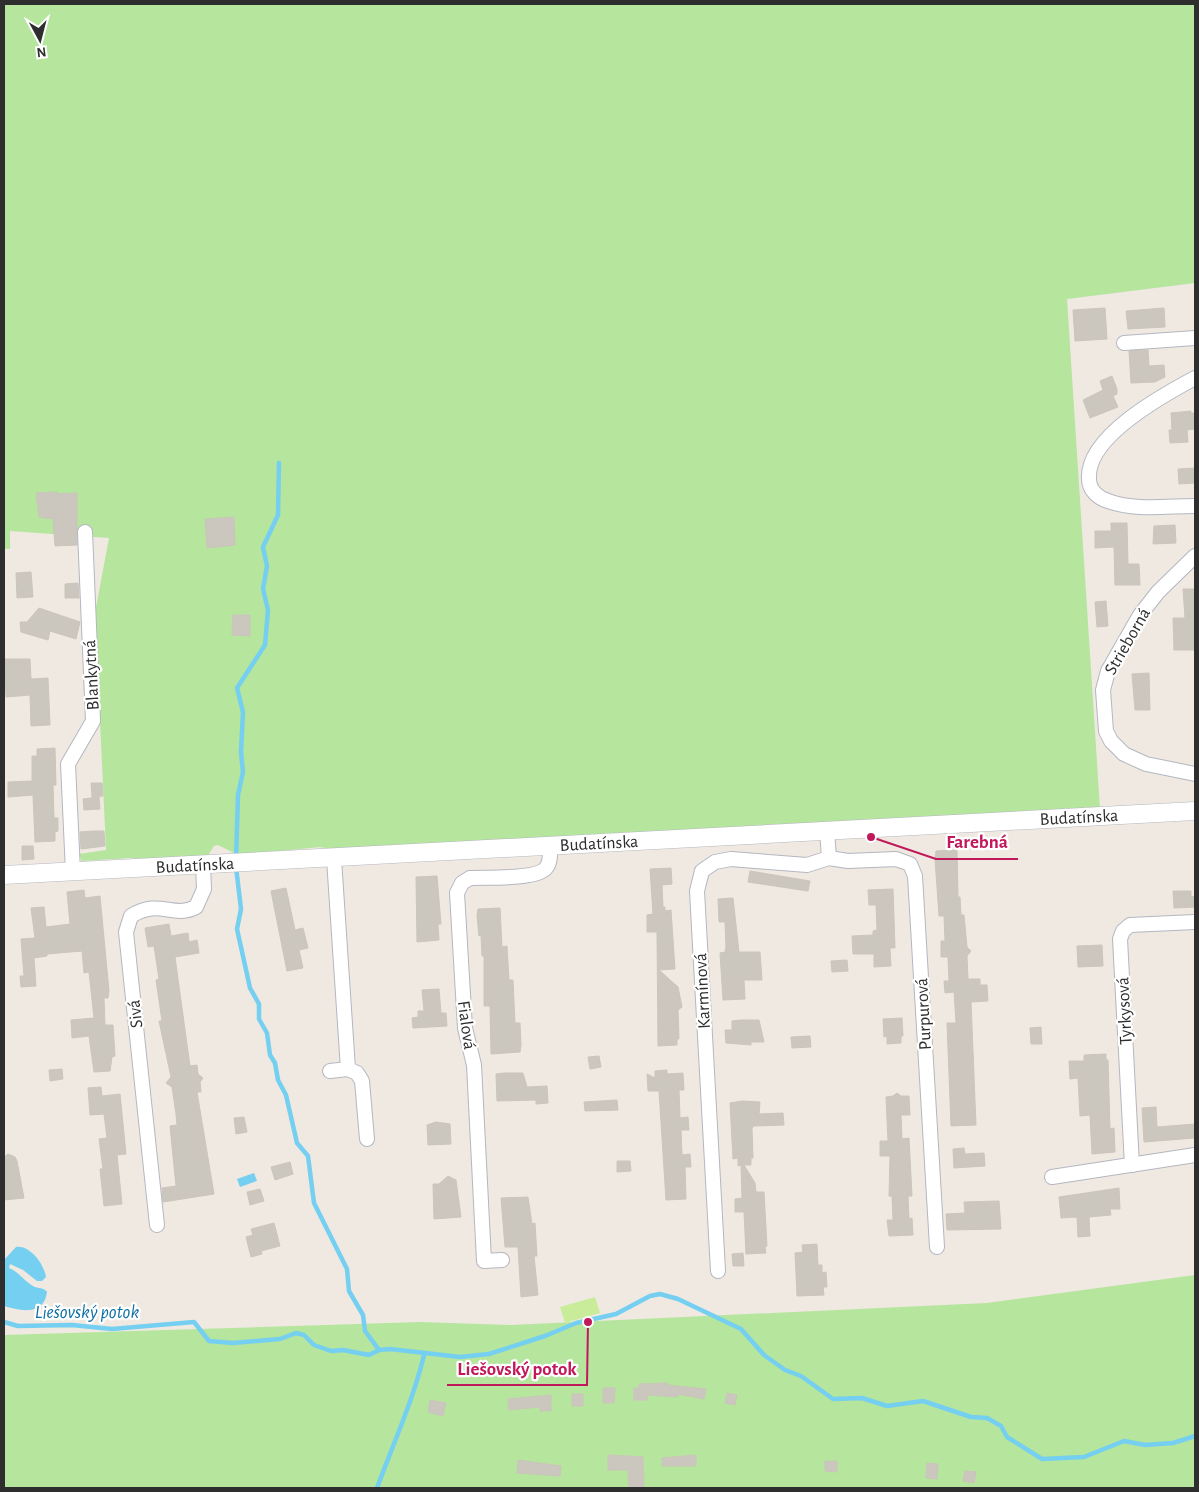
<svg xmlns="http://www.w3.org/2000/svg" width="1199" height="1492" viewBox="0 0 1199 1492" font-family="'Alegreya Sans',sans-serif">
<rect width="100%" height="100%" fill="#efe9e1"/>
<g fill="#b6e59e">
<path d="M4,4H1195V283L1067,299L1101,824L397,861L320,847L238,855L218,845L214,846L207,857L180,862L130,858L82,861L79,854L106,850L95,613L109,538L10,531V549H4Z"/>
<path d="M1195,1275V1488H4V1335L420,1322L511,1325L987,1303Z"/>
</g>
<path fill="#c9ec9a" d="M595,1297L600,1313L565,1323L560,1307Z"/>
<g fill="#75cff0">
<path d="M254,1173L257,1181L240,1187L237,1179Z"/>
<path d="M16,1247C30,1245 44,1264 46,1277L42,1281H37L23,1270L10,1264L9,1268C19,1272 24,1281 33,1286C38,1289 44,1287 47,1292C44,1316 20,1311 4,1306V1260Z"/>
</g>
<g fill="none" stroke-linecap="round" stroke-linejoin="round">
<g stroke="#75cff0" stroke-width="4.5">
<path d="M236,859L238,795L243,772L241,752L243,712L237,688L265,645L268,610L263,589L267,566L263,547L278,515L279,463"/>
<path d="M236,867L241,909L237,929L250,988L259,1004V1019L267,1033L270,1055L275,1063L278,1080L286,1095L297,1143L308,1156L314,1203L347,1269L349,1291L363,1315L365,1331L379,1350"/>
<path d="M4,1322L18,1326L72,1325L112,1329L194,1322L209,1341L233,1343L280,1339L296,1333L304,1335L314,1345L331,1351L343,1350L369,1355L379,1350L390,1349L460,1357L489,1354L545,1336L576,1323L616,1314L650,1296L660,1294L678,1299L741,1329L764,1355L785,1370L801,1376L833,1399L862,1398L887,1406L923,1401L971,1417L987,1418L1001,1426L1007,1437L1042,1459L1084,1457L1124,1441L1145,1445L1173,1443L1195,1436"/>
<path d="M377,1488C393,1444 413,1401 424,1355"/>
</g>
</g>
<g fill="#cbc7bf" stroke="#cbc5ba">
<path d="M1105,308L1107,339L1075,341L1073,310Z"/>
<path d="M1164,308L1165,327L1128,329L1126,311Z"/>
<path d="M1148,350L1149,366L1164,365L1165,377L1155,382L1131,383L1129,351Z"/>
<path d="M1112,376L1117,389V394L1113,396L1118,407L1090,418L1083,400L1103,390L1100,381Z"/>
<path d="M1191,411V413H1195V429L1187,430L1188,442L1170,443L1169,430H1172L1171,413Z"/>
<path d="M1195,468V483L1179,484L1178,469Z"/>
<path d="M57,492V494L77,493V545L55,546L53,519L39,517L36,493Z"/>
<path d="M234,517L235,545L207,548L205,519Z"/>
<path d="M1111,523H1127L1128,564H1139L1140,585H1115L1114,547L1095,548V531H1111Z"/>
<path d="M1175,525L1176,543L1153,544L1154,526Z"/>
<path d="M31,572L33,597L17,598L16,573Z"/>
<path d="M78,583L79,598H65V584Z"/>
<path d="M1183,589H1195V650H1174L1173,618H1185Z"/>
<path d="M1106,601L1108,626L1097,627L1095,602Z"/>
<path d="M39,608L80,622L76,639L50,631L48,640L21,632L20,622H27Z"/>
<path d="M233,615H250V636L232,635Z"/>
<path d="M4,659H30L31,679L48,678L50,725L31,726L30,695L6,697Z"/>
<path d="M1149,673L1150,710H1135L1132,674Z"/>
<path d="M55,748L56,785H53L54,818H58V831L55,832V841L35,842L33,795L8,797V782L32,781V756H37V749Z"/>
<path d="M91,783H102L103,796L92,797Z"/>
<path d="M99,797L100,809L84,810L83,799Z"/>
<path d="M93,831H104L105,846L81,849L80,832Z"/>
<path d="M22,846H33L34,859L22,860Z"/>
<path d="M957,850L958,897H960L961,915H964L967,947L971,951L967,956L968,979H980V985H987L988,1001L971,1002L976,1125L951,1126L947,1023H956L954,992L945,993L944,981H949L948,957H941V941H945L944,916H939L935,859L936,851Z"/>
<path d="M671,868L672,884L662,885L663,907H665V911L671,910L675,969L659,970L678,987L682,1007L678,1010L679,1039H677V1045L658,1046L657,932H647V915L653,914L650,869Z"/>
<path d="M750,871L810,881L808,891L748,882Z"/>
<path d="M437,876L441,924H438L439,940L417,942L416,877Z"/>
<path d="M286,888L295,930L303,928L308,948L299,950L303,968L287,971L271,891Z"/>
<path d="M893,889L895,948H890L891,966L874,967V954H853L852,936L873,935V931L877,930L876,905H869L868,890Z"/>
<path d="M84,890L85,898L100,896L109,991L108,998H104L105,1025H113L115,1056L112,1057L110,1071L94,1072L89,1036L72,1038L71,1020L94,1018L89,972L84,973L82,951L47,954V956L34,958L36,986L21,987L20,976H24L21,939L35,938L31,908L44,907L46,927L70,924L67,892Z"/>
<path d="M1173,891H1191V897L1195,896V907L1174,908Z"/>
<path d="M733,898L739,952H760L762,980H744L745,999L723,1000L720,953L725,952L726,947L725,922H719L718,899Z"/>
<path d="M500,908L502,947L507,946L509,980H513L515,1023H520L521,1045L520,1052L491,1054L490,1006H484V956H482L481,935L479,936L477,916L478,909Z"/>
<path d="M169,924L171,936L188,933L189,942L197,940L199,953L175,957L190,1066L197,1065L198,1074L203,1078L200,1082L201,1092H197L214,1194L163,1202L162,1188L176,1186L170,1126L177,1125L176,1114L172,1087L166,1083L171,1077L159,1021H162L156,980L159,979L154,946L148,947L145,928Z"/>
<path d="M1102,945L1103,966L1078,967L1077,946Z"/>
<path d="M847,960L848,971L832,972L831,961Z"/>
<path d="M439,989L441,1013H446L447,1026L413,1028L412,1018L418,1017V1011H424L422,990Z"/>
<path d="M902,1018L903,1036H901V1043L887,1044V1036L884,1037L883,1019Z"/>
<path d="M741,1020H759L764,1042H751V1045L726,1043L725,1030H732V1021Z"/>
<path d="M1041,1027L1042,1044H1031L1030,1028Z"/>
<path d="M810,1036L811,1047L792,1048L791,1037Z"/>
<path d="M1106,1054V1060H1108L1110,1129L1114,1128L1115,1152L1092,1154L1090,1115L1080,1116L1078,1078L1070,1079L1069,1061H1084V1055Z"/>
<path d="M599,1056L601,1067L590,1069L588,1057Z"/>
<path d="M62,1069L63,1079L50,1081L49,1070Z"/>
<path d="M667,1070V1074L683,1073L684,1090H679L680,1118L688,1117L689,1130H681L682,1155L690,1154L691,1167H685L686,1199L666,1200L659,1091H648L647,1074L655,1078V1071Z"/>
<path d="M504,1073H523L527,1087L547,1086L548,1103L536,1104V1100L497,1101L496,1074Z"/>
<path d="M101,1087L102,1096L120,1094L126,1154L117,1155L122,1204L104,1206L100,1169H103L99,1139L107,1138L104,1114L90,1115L88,1088Z"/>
<path d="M897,1093L901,1096H909L910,1115H901L902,1139L909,1138L912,1196H908L909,1219L912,1218L913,1235L889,1236L887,1220H893L892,1196H889L890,1156H880V1141H888L886,1097L893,1096Z"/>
<path d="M617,1100L618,1110L585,1111L584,1102Z"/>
<path d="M742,1101L760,1102L759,1114L783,1113L784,1125L754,1126L752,1128L753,1158H751V1165H744L755,1183L756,1192H764L767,1246L765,1247L766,1253L746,1254L744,1212H735V1199L742,1198L741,1165L738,1166V1158L733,1159L730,1103Z"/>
<path d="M1156,1107L1157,1127L1195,1124V1138L1144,1142L1142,1108Z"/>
<path d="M244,1117L247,1132L236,1134L234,1118Z"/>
<path d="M436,1122L450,1124L451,1144L428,1145L427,1125Z"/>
<path d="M964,1148L965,1154L984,1153L985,1166L954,1168L953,1149Z"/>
<path d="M8,1154L15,1157L17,1161L24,1198L4,1200V1157Z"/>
<path d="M617,1161H630L631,1171L617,1172Z"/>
<path d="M290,1162L293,1174L275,1180L271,1167Z"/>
<path d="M448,1176L456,1180L461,1217L434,1219L433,1184H439Z"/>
<path d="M1119,1188L1120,1209H1110L1111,1215L1089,1217L1090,1236L1078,1237L1077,1217L1061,1218L1059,1197Z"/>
<path d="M260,1189L264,1201L250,1205L247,1192Z"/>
<path d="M528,1197L532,1224L535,1223L537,1256H534L538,1295L521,1297L518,1247H505L501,1198Z"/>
<path d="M999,1201L1001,1229L947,1230L946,1214L965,1213L964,1202Z"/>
<path d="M274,1223L280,1246L261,1251L262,1254L251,1257L246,1237L253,1235L251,1229Z"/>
<path d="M817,1244L818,1265H822V1273L826,1272L827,1287H823L824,1295L797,1296L795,1253L803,1252L802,1245Z"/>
<path d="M743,1253L744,1266H733L732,1254Z"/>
<path d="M668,1383V1385L706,1389L704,1399L678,1394V1397L647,1395V1400H634V1388H639V1384Z"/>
<path d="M603,1388H615L614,1403H603Z"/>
<path d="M727,1393L737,1395L735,1405L725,1403Z"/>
<rect x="572" y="1394" width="11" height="12"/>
<path d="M551,1395V1411H540V1407L509,1410L508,1399Z"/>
<path d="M430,1400L446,1403L443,1416L428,1412Z"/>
<path d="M608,1455L643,1457L644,1488H629L628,1470H608Z"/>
<path d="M696,1455V1466H662V1458Z"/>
<path d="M518,1460L561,1466L560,1476L517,1473Z"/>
<path d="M825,1461H837V1472L825,1471Z"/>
<path d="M927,1463L938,1464L937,1479L926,1478Z"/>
<path d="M965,1471L976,1472L974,1483L963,1481Z"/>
</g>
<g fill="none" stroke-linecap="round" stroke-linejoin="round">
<defs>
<g id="minor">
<path d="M1124,343L1195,338"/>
<path d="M1195,378C1163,395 1086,437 1089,479C1089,490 1098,498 1108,501C1135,511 1167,506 1195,506"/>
<path d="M1195,556L1158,592L1140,615L1108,671L1103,690L1106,731L1111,741L1124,754L1146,764L1195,774"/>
<path d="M827,830L829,858"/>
<path d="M334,859L348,1069L357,1073L362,1081L367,1139"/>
<path d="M73,872L68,764L93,721L85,532"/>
<path d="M330,1071L348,1069"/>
<path d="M1132,1165L1120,939L1123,931L1130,925L1195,922"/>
<path d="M1052,1177L1195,1155"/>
<path d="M157,1225L126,932L131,916C160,898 172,919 196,907L204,889L203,865"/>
<path d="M502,1260L484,1261L474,1065L465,1028L457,893L462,883L470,878C487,877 536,880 546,868C551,862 550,853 550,846"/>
<path d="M718,1271L697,891L702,871L715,862L731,859L807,865L829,858L848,861L896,859L910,864L915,876L937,1247"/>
</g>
<path id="tertiary" d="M4,875L1195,811"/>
</defs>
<use href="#minor" stroke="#b4b7c1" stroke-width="16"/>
<use href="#tertiary" stroke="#b4b7c1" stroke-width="19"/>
<use href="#minor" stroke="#fff" stroke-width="14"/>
<use href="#tertiary" stroke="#fff" stroke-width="18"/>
</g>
<g text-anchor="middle" stroke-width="4.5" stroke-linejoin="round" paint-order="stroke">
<g font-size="18" fill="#2e2e2e" stroke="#fff">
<text transform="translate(1127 641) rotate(-60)" y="6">Strieborná</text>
<text transform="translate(91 675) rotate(-93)" y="6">Blankytná</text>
<text transform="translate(1079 817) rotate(-3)" y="6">Budatínska</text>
<text transform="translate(599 843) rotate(-3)" y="6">Budatínska</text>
<text transform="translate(195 865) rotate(-3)" y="6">Budatínska</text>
<text transform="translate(702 991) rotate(-93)" y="6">Karmínová</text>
<text transform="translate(1124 1011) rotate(-93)" y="6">Tyrkysová</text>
<text transform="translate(135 1014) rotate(-96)" y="6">Sivá</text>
<text transform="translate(923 1014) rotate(-93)" y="6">Purpurová</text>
<text transform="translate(467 1025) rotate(82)" y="6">Fialová</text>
</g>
<g font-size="19" font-style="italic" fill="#0d6fa3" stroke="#fff">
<text x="87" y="1318">Liešovský potok</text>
</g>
</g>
<path fill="none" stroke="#c2185b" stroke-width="2" d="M871 837L936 859H1018M588 1322L587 1385H447"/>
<g fill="#c2185b" stroke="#fff" stroke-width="2">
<circle cx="871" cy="837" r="5"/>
<circle cx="588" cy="1322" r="5"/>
</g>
<g font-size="19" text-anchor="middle" font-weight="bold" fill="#c2185b" stroke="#fff" stroke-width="4.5" stroke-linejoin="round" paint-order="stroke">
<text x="977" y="848">Farebná</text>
<text x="517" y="1375">Liešovský potok</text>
</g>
<rect width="1199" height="1492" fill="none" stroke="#2e2e2e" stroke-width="10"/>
<g transform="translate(40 40) rotate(173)" stroke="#ffffff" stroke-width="4" paint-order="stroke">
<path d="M0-4L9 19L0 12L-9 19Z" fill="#2e2e2e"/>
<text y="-8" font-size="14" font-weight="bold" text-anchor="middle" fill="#2e2e2e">N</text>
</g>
</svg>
